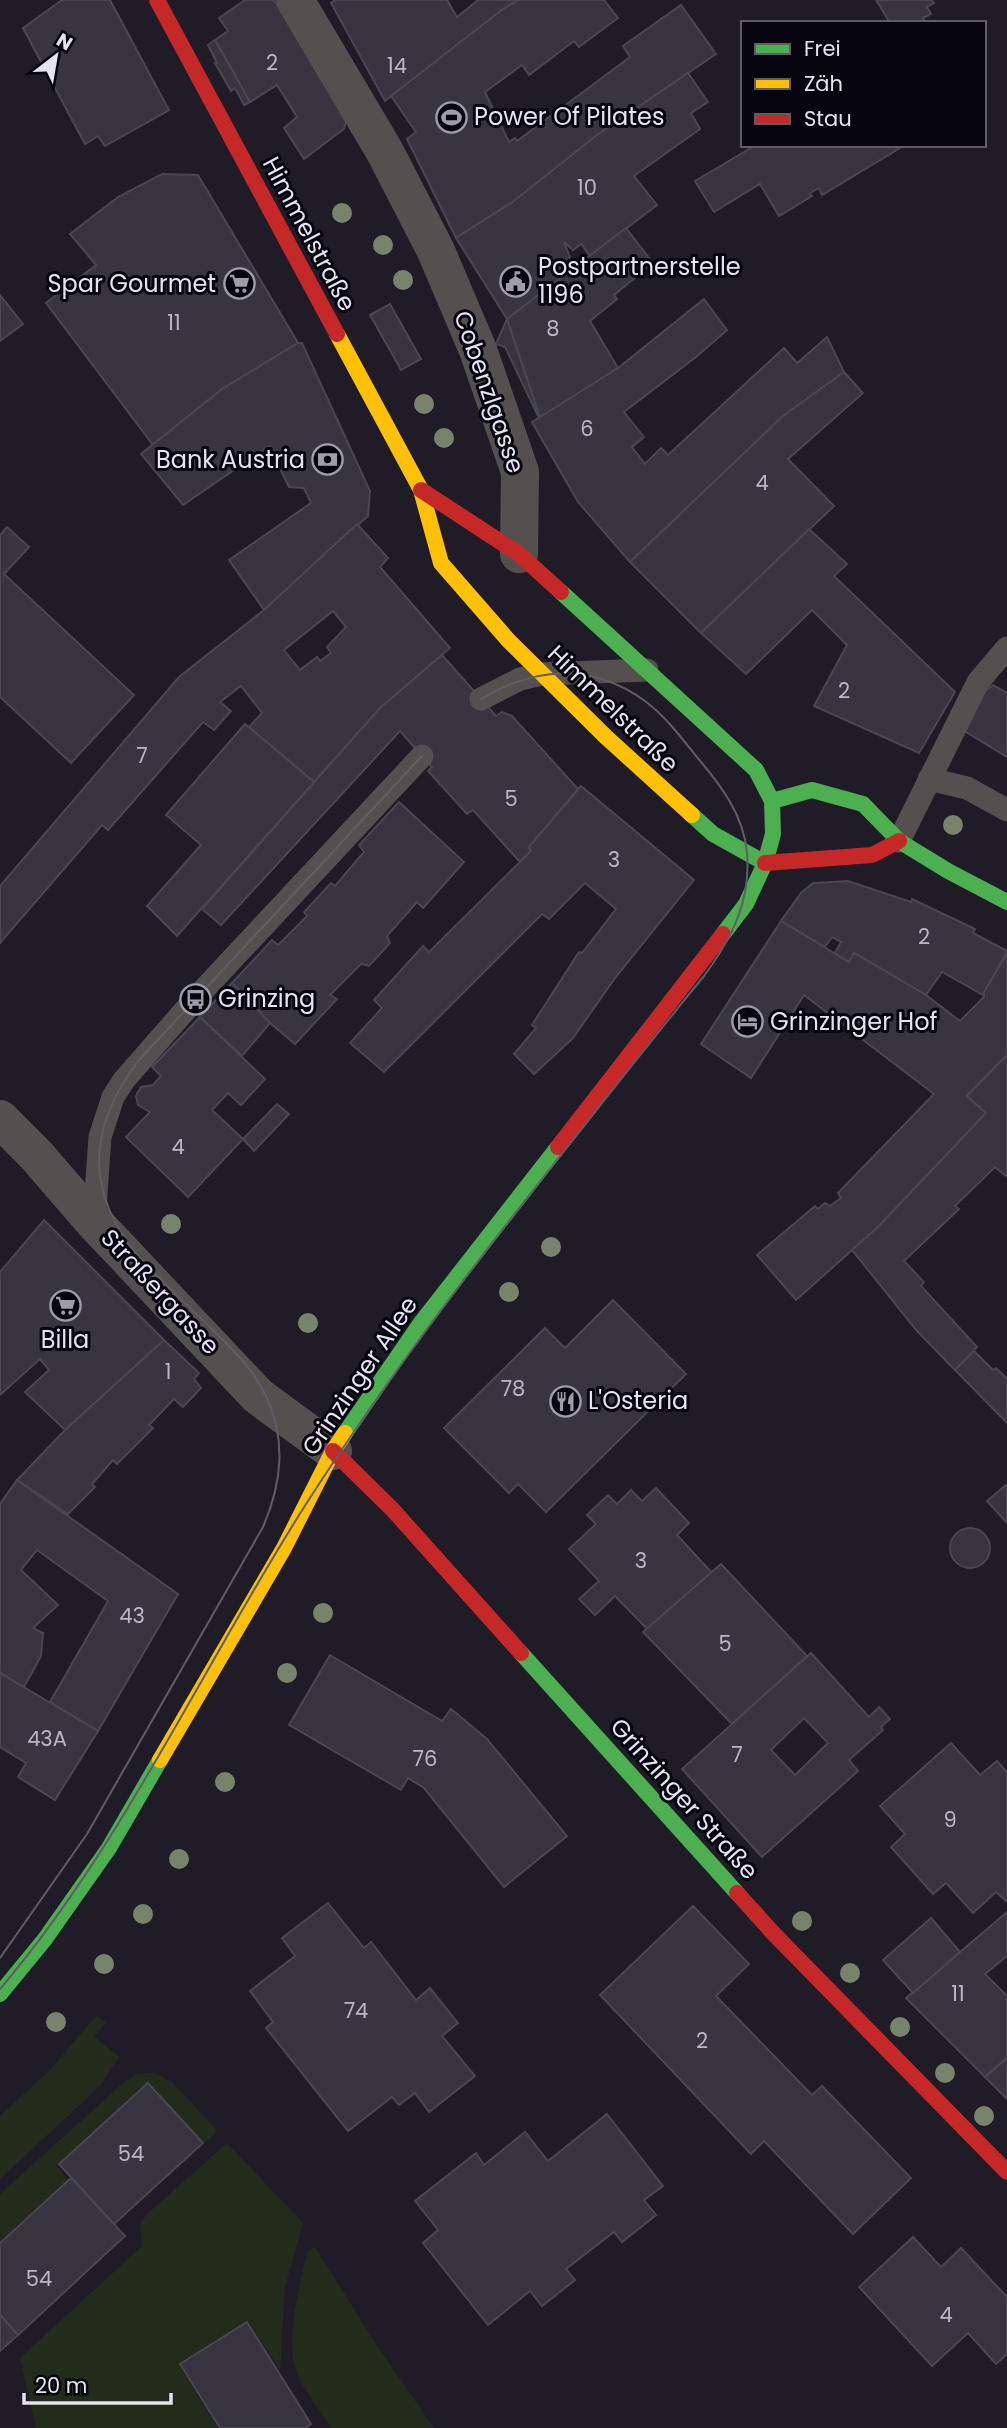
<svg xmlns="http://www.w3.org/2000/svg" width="1007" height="2428" viewBox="0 0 1007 2428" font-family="Poppins,sans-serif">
<rect width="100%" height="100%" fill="#1f1c28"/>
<g fill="#232c1a">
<path d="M96,2016L106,2022L94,2037L119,2057L100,2086L0,2179V2116L49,2071Z"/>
<path d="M154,2073L172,2082L215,2128L216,2133L204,2143L149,2082L56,2165L68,2180L0,2241V2194L120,2086L136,2074Z"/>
<path d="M227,2143L303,2223L285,2287L280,2370L248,2321L178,2364L218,2428H36L20,2358L142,2246L140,2224L146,2215Z"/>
<path d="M315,2247L377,2346L434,2428H332C321,2411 301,2387 295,2368C286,2340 300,2280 308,2251Z"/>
</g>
<g fill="#393540" stroke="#494751" stroke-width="2" fill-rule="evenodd">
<path d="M62,0H110L169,110L105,146L98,136L85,144L23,28Z"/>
<path d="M245,0H274L349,111L344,129L304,159L284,128L297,117L277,85L250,102L215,40L228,31L219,18Z"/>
<path d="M335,0H447L457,17L478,0H518L503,9L385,101L331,3Z"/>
<path d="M518,0H604L618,18L579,47L574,41L529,75L522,65L485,92L509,142L515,138L517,141L630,57L623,46L681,5L716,54L597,135L514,201L456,238L407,139L416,132L391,96L503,9Z"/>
<path d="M876,0H932L934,3L927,7L931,14L923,18L926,23H890Z"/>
<path d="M215,40L250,102L244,105L235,88L231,91L215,63H217L208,45Z"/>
<path d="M688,73L708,102L691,113L700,129L634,176L657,205L590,256L581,244L573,250L564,242L574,268L507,319L456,238L514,201L597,135Z"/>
<path d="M756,145H905L822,195L819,188L810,193L812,196L779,216L760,184L714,212L695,181Z"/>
<path d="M162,174L198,175L298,343L222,389L153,445L46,303L96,265L70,234L118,197Z"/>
<path d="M626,228L653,263L614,295L617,299L590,321L618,368L540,418L507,319Z"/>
<path d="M0,295L23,324L0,341Z"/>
<path d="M704,299L727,330L696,357L624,412L644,437L632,447L645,464L661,448L668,455L784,348L797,363L827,337L844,372L783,416L630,562L578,502L532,422L618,368Z"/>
<path d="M390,304L421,359L401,370L370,315Z"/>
<path d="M507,319L540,418H539L505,347L496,344Z"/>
<path d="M298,343H302L370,491L368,516L264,610L229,560L311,503L304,488L289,487L269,446L183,505L141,454L222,389Z"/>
<path d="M844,372L863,393L788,459L834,506L701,633L630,562L783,416Z"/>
<path d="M357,524L388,558L380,567L450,648L380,708L314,782L249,727L262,713L241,686L220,702L231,711L214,730L203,722L108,830L102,825L0,943V886L179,677L264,610ZM333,611L346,627L327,647L331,653L320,661L317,657L300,670L284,650Z"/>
<path d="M7,527L29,547L4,574L134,695L71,763L0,697V535Z"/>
<path d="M809,529L847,564L834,576L955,692L919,753L814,706L847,645L812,610L746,674L701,633Z"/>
<path d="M442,655L496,716L502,712L512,716L578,789L529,847L531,851L520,862L473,810L467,814L428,771L432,767L400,731L221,925L202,909L380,708Z"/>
<path d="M993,685L1007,693V757L961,729L979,696Z"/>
<path d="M245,724L314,782L177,936L147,906L201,845L166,815Z"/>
<path d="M581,786L694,880L615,978L573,1038L534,1074L514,1054L536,1028L532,1025L579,952L582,953L616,909L585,883L549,919L542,914L384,1072L350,1043L382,1008L374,1000L423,946L429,952L531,851L529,847Z"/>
<path d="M399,802L464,862L423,908L417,902L387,936L390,943L369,966L361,964L330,995L337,999L295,1044L270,1023L232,983L272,940L278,945L307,916L304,912L331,883L335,886L364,852L359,845Z"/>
<path d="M848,881L911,902L912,899L975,929L973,933L1007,951L983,995L942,972L926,995L854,953L849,962L835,953L841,942L832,937L825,947L781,921L801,893L813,883Z"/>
<path d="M781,921L849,962L854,953L926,995L960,1021L984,997V992L1007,953V1055L967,1096L986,1113L878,1227L796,1300L757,1255L815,1206L818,1209L825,1203L830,1206L841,1198L838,1193L934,1094L804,995L751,1078L701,1044Z"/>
<path d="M232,983L270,1023L242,1056L200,1017Z"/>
<path d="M200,1017L265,1079L241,1105L228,1093L212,1110L243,1139L188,1197L126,1137L150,1112L138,1105L136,1096L141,1087L153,1085L161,1076L152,1067Z"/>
<path d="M1007,1055V1177L995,1167L955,1206L959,1209L904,1261L924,1282L921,1286L977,1347L955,1370L917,1331L852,1250L878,1227L986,1113L967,1096Z"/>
<path d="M277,1104L289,1114L254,1151L243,1139Z"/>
<path d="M44,1220L164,1340L65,1430L25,1392L49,1370L40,1359L0,1395V1272Z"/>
<path d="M613,1300L686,1374L546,1512L518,1484L509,1493L444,1428L545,1328L565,1348Z"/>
<path d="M164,1340L199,1373L194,1379L201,1388L183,1407L174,1399L149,1425L153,1428L117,1464L113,1460L92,1484L95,1487L68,1514L17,1480L65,1430Z"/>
<path d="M974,1351L993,1370L996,1368L1007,1379V1423L955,1370Z"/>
<path d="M17,1480L178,1594L98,1731L50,1702L108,1601L37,1550L21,1570L58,1605L33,1628L43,1633L41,1656L24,1687L0,1673V1504Z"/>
<path d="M1007,1484V1523L987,1501Z"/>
<path d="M656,1488L689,1523L677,1535L712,1573L647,1629L615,1596L595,1615L579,1599L599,1581L569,1549L596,1524L587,1515L608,1495L617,1504L631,1490L642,1501Z"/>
<circle cx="970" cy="1548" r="20"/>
<path d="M721,1564L807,1656L732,1724L643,1632Z"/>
<path d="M811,1653L869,1717L879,1707L890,1719L881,1727L883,1730L849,1760L858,1771L762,1857L682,1769ZM804,1718L828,1743L795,1775L771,1750Z"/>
<path d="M330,1655L442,1721L451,1709L487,1739L567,1836L504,1887L424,1788L408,1778L401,1790L289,1725Z"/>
<path d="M0,1673L98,1731L55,1800L18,1777L26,1763L0,1747Z"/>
<path d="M951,1743L980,1775L997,1761L1007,1772V1902L996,1892L973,1913L946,1883L933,1894L891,1847L905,1834L880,1806Z"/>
<path d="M328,1903L364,1948L371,1942L416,2000L430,1988L458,2023L442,2036L475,2076L429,2112L415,2093L399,2105L392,2097L348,2131L266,2028L273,2022L250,1991L295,1956L282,1938Z"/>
<path d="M693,1906L749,1964L716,1996L812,2095L822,2086L911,2178L853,2234L764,2141L751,2154L600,1995Z"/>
<path d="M1007,1912V1956L985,1974L1007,1996V2058L985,2077L906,1998Z"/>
<path d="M931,1918L960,1952L913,1993L883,1960Z"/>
<path d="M1007,2058V2099L985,2077Z"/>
<path d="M148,2083L203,2143L114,2224L59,2164Z"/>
<path d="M607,2114L663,2186L644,2200L656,2215L622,2242L614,2232L566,2269L575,2280L542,2306L530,2291L488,2325L423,2243L438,2230L415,2201L476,2153L484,2165L525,2132L548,2161Z"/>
<path d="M71,2178L125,2236L18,2335L0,2315V2243Z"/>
<path d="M913,2237L941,2267L961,2248L1007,2297V2354L996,2364L968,2333L932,2366L859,2287Z"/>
<path d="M0,2315L18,2335L0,2351Z"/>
<path d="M247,2322L311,2424L305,2428H220L180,2364Z"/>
</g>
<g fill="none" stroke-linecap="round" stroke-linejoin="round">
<g stroke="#54504f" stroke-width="23">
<path d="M481,699L520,679L542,674L647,670"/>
<path d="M929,779L967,788L1007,810"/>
<path d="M899,841L978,682L1007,648"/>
<path d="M94,1222L100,1137L113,1097L124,1080L195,999L422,756"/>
</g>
<g stroke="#54504f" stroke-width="38">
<path d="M295,0L385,152L436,251L478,350L520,472L519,554"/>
<path d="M0,1119L36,1155L94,1222L258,1396L333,1451"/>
</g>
<g stroke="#4caf50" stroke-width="16">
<path d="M561,592L756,770L772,801L773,834L765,863L746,904L723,934"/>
<path d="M772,801L812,790L863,804L899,841L948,871L1007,902"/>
<path d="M692,815L713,834L765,863"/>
<path d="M345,1433L420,1324L558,1147"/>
<path d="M521,1653L737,1893"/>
<path d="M0,1994L45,1939L109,1848L160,1760"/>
</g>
<g stroke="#ffc107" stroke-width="16">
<path d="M337,334L421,490L441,563L508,640L606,737L692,815"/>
<path d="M160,1760L284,1548L333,1451L345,1433"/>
</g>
<g stroke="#c62828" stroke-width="16">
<path d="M157,0L337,334"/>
<path d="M421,490L519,554L561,592"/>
<path d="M765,863L872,855L899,841"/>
<path d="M558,1147L723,934"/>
<path d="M333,1451L392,1509L521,1653"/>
<path d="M737,1893L774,1934L1007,2172"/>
</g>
<g stroke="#605d63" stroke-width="2">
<path d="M0,1958L87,1834L263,1527C282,1483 287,1439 265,1394C252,1367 229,1346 208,1325C185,1303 161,1281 140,1258C84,1193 88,1126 139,1060L422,756"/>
<path d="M0,1989C125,1842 204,1663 308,1501C383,1384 467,1274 553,1165C603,1102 653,1038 704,976C732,938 751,901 747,853C744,815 720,784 696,756C681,737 665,716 645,701C592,663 535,666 481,699"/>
</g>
</g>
<g fill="#77836b">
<circle cx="342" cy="213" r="10"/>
<circle cx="383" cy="245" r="10"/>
<circle cx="403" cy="280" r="10"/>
<circle cx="424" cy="404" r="10"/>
<circle cx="444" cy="438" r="10"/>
<circle cx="953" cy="825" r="10"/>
<circle cx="171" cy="1224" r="10"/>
<circle cx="551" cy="1247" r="10"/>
<circle cx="509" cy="1292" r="10"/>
<circle cx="308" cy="1323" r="10"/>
<circle cx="323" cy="1613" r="10"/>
<circle cx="287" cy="1673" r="10"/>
<circle cx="225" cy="1782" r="10"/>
<circle cx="179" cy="1859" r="10"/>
<circle cx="143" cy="1914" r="10"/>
<circle cx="802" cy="1921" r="10"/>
<circle cx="104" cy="1964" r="10"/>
<circle cx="850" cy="1973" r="10"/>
<circle cx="56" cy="2022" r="10"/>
<circle cx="900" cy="2027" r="10"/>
<circle cx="945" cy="2073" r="10"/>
<circle cx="984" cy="2116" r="10"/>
</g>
<defs>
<symbol id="stadium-ring" viewBox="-11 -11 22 22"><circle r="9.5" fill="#07050d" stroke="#a09dab" stroke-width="1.5"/><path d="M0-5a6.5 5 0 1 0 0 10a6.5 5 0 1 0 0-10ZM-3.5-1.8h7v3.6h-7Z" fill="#a09dab"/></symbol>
<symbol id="civic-ring" viewBox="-11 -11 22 22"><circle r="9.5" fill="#07050d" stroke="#a09dab" stroke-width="1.5"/><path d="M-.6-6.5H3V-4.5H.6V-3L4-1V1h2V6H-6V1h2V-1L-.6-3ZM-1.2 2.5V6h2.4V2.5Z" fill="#a09dab"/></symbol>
<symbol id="supermarket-ring" viewBox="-11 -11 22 22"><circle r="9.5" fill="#07050d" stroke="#a09dab" stroke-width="1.5"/><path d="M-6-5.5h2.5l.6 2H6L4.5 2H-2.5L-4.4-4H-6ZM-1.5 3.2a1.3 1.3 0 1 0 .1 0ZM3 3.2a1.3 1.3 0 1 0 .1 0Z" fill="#a09dab"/></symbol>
<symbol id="bank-ring" viewBox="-11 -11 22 22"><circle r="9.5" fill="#07050d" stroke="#a09dab" stroke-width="1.5"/><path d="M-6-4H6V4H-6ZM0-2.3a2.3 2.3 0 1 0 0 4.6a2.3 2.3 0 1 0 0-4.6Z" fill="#a09dab"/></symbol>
<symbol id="bus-ring" viewBox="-11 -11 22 22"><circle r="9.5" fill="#07050d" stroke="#a09dab" stroke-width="1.5"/><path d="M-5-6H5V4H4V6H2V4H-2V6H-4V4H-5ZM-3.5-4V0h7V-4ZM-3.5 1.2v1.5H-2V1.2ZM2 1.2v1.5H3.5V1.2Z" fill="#a09dab"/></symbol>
<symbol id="hotel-ring" viewBox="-11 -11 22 22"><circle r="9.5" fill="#07050d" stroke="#a09dab" stroke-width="1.5"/><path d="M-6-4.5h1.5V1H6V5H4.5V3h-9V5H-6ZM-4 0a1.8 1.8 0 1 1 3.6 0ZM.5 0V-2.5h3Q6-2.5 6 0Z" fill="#a09dab"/></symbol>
<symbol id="restaurant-ring" viewBox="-11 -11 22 22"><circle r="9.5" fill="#07050d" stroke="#a09dab" stroke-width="1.5"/><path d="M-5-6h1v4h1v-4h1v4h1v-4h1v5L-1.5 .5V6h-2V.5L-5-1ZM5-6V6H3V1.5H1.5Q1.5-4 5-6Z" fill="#a09dab"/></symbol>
</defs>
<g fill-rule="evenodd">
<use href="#stadium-ring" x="434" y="100" width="35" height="35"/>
<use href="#civic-ring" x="498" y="264" width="35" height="35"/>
<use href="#supermarket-ring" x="222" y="266" width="35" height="35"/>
<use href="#bank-ring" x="310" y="442" width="35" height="35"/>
<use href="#bus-ring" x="178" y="982" width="35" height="35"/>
<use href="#hotel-ring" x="730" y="1004" width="35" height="35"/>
<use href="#supermarket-ring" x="48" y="1288" width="35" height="35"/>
<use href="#restaurant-ring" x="548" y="1384" width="35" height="35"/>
</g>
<g text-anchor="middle" stroke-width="6" stroke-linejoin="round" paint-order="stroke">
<g font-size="21" fill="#bab7c6">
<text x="272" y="70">2</text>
<text x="397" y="73">14</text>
<text x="587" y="195">10</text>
<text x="174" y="330">11</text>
<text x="553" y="336">8</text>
<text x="587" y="436">6</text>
<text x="762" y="490">4</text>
<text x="844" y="698">2</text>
<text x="142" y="763">7</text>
<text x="511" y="806">5</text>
<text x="614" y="867">3</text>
<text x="924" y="944">2</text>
<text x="178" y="1154">4</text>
<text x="168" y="1379">1</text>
<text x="513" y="1396">78</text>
<text x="641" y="1568">3</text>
<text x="132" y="1623">43</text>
<text x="725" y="1651">5</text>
<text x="47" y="1746">43A</text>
<text x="737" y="1762">7</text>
<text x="425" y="1766">76</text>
<text x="950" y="1827">9</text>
<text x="958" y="2001">11</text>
<text x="356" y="2018">74</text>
<text x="702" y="2048">2</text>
<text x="131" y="2161">54</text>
<text x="39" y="2286">54</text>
<text x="946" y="2322">4</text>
</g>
<g font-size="24" fill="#e5e2f2" stroke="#07050d" text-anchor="start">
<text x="474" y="125">Power Of Pilates</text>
<text x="538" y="275">Postpartnerstelle<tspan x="538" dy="28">1196</tspan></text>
<text x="216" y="292" text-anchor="end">Spar Gourmet</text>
<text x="305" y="468" text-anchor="end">Bank Austria</text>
<text x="218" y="1007">Grinzing</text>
<text x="770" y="1030">Grinzinger Hof</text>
<text x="65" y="1348" text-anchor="middle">Billa</text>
<text x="588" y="1409">L'Osteria</text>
</g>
<g font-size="24" fill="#e5e2f2" stroke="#07050d">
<text transform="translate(309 234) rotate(62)" y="8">Himmelstraße</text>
<text transform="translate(489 392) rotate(71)" y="8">Cobenzlgasse</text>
<text transform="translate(613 709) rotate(44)" y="8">Himmelstraße</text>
<text transform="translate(160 1292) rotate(47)" y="8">Straßergasse</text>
<text transform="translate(360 1376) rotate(-56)" y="8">Grinzinger Allee</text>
<text transform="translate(684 1799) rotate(48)" y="8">Grinzinger Straße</text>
</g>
</g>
<rect x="741" y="21" width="245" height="126" fill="#07050d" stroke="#605d69" stroke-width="2"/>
<rect x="755" y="44" width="35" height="10" fill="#4caf50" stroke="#605d69" stroke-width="2"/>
<text x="804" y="56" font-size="21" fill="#e5e2f2">Frei</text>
<rect x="755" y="79" width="35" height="10" fill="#ffc107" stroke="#605d69" stroke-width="2"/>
<text x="804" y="91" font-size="21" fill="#e5e2f2">Zäh</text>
<rect x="755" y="114" width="35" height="10" fill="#c62828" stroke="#605d69" stroke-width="2"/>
<text x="804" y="126" font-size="21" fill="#e5e2f2">Stau</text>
<g transform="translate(56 56) rotate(31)" stroke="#07050d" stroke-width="5" paint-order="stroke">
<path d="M0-5L12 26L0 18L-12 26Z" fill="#e5e2f2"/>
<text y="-10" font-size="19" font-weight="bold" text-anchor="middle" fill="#e5e2f2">N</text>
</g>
<path d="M24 2393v10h147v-10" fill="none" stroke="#e5e2f2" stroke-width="3.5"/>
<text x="35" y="2393" font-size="21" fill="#e5e2f2" stroke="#07050d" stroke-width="5" paint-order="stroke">20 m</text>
</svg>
